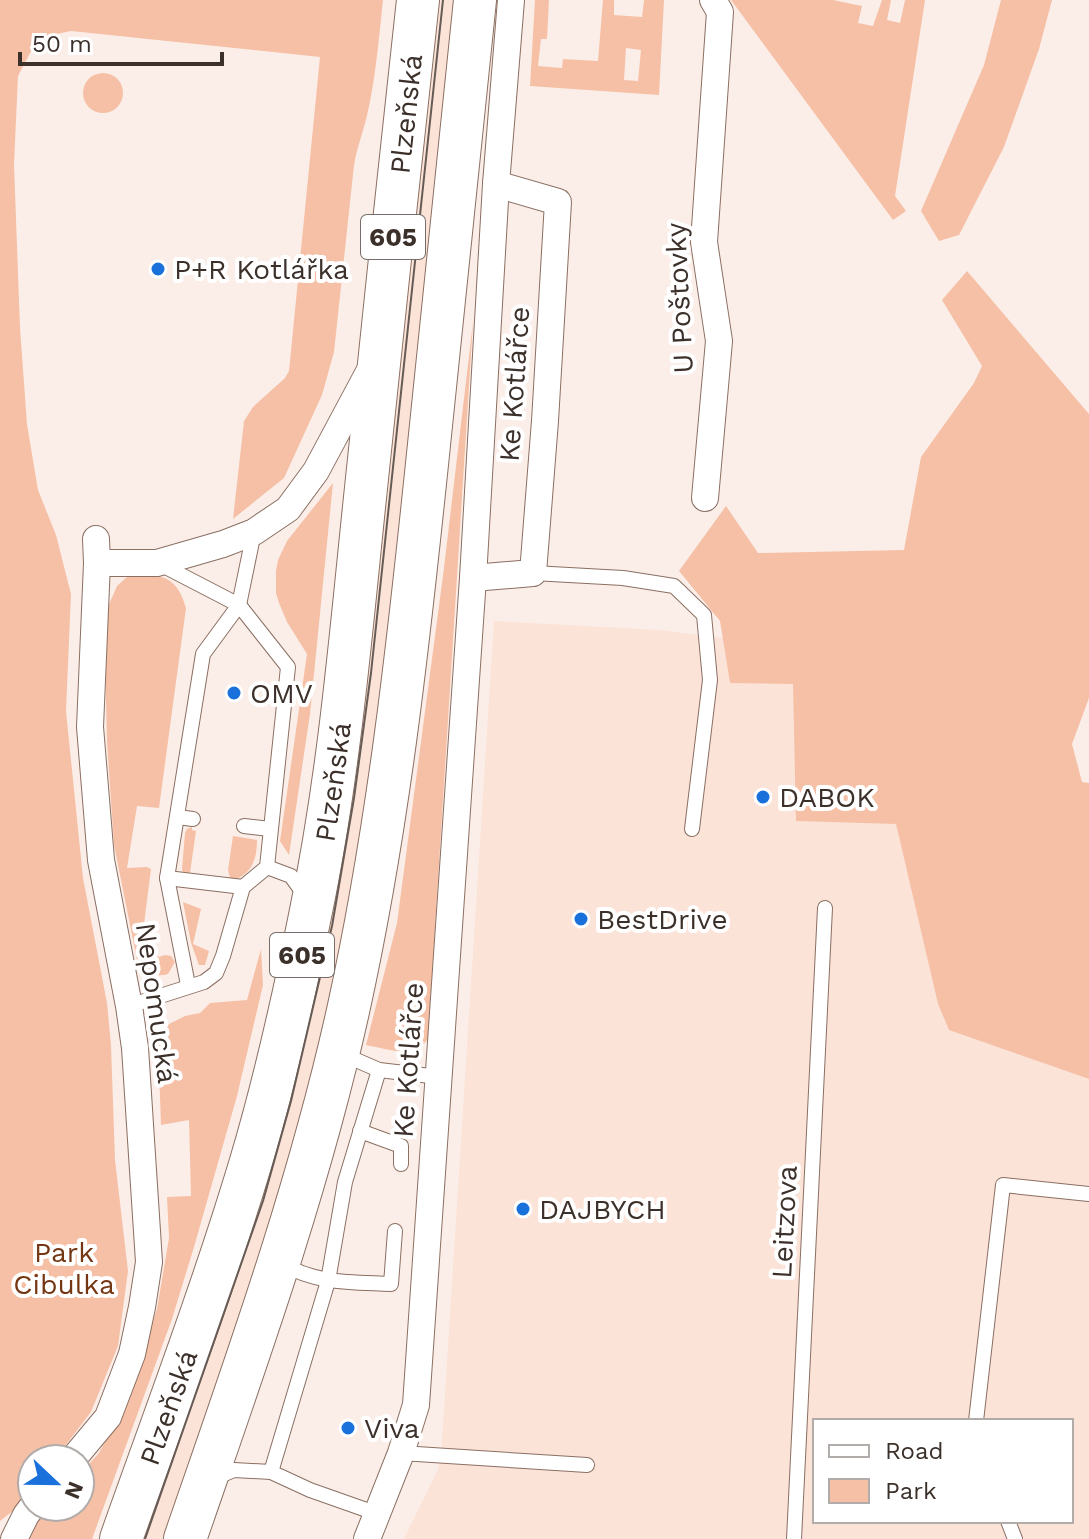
<svg xmlns="http://www.w3.org/2000/svg" width="1089" height="1539" viewBox="0 0 1089 1539" font-family="'Work Sans',sans-serif">
<rect width="100%" height="100%" fill="#fbeee8"/>
<g fill="#fbe3d8" fill-rule="evenodd">
<path d="M436,0H462L382,734L322,1050L247,1307L165,1539H137L246,1224Z"/>
<path d="M494,621L659,630L723,638L730,683H793L896,824L938,1004L949,1030L1089,1079V1539H404L438,1469L441,1456ZM815,1421H1071V1521H815Z"/>
</g>
<g fill="#f6c0a6" fill-rule="evenodd">
<path d="M0,0H383C379,37 376,75 368,111C364,130 357,147 354,165L334,352L322,395L284,478L233,519L244,421L253,407L285,378L289,371L320,57L71,31L38,38L18,76L14,164L20,328L27,424L38,490L56,535L71,594L66,711L83,878L107,1003L111,1045L115,1160L128,1271L118,1346L91,1412L55,1459H32V1489L18,1507L0,1521Z"/>
<path d="M535,0H549L547,39H541L538,66L562,68L563,59L598,61L603,0H614V15L642,17L644,0H664L659,95L530,86ZM626,48L641,50L638,81L624,80Z"/>
<path d="M731,0H833L862,6L858,23L873,26L882,0H891L887,20L900,23L905,0H925L895,196L906,211L893,220Z"/>
<path d="M1001,0H1052L1039,49L1004,147L959,235L939,241L921,211L984,65Z"/>
<circle cx="103" cy="93" r="20"/>
<path d="M967,271L1089,414V698L1072,744L1082,782L1089,783V1079L949,1030L938,1004L896,824L796,821L793,684L730,683L720,621L679,571L726,506L758,553L904,550L921,457L974,383L982,366L942,300Z"/>
<path d="M473,322L428,1039C413,1059 387,1049 366,1045L397,923L444,568Z"/>
<path d="M333,483L310,714L289,855L280,841L307,654L287,622L279,603L276,593V571L278,560L287,541Z"/>
<path d="M141,573C168,576 178,581 186,608L159,808L137,806L127,868L147,867L151,869L143,932L144,946L159,957L165,955L171,956L175,962L168,974C155,978 143,972 137,960L114,845L107,742L105,662L107,609L117,586L128,576Z"/>
<path d="M192,827V830L196,831L190,873L187,874L183,873L182,869L185,833L187,829Z"/>
<path d="M233,836L257,840C257,859 252,873 234,880L230,878L228,870Z"/>
<path d="M183,902L201,909L193,944L209,951L205,965H199L191,943Z"/>
<path d="M261,949L263,985L237,1096L194,1247L172,1319L92,1539H27L37,1520L50,1507H80V1474L99,1453L122,1410L157,1309L169,1238L167,1197L191,1196L189,1120L161,1125L158,1042L169,1024L185,1016L200,1013L210,1003L247,1000Z"/>
</g>
<g fill="none" stroke-linecap="round" stroke-linejoin="round">
<defs>
<g id="service">
<path d="M533,573L623,578L674,586L704,615L710,680L692,829"/>
<path d="M177,817L193,819"/>
<path d="M244,826L270,829"/>
<path d="M267,867L291,876L306,897"/>
<path d="M167,878L188,985"/>
<path d="M243,887L167,878L203,654L239,605L254,532"/>
<path d="M129,1006L204,982L216,973L223,956L243,887L267,867L288,667L239,605L158,563"/>
<path d="M342,1057L356,1060L379,1070L439,1077"/>
<path d="M360,1131L401,1146V1164"/>
<path d="M283,1264C316,1284 354,1282 391,1284L395,1231"/>
<path d="M976,1421L1003,1185L1089,1194"/>
<path d="M401,1453L587,1465"/>
<path d="M271,1472L310,1490L378,1514"/>
<path d="M215,1478L234,1470L271,1472L328,1281L345,1182L379,1070"/>
<path d="M1008,1521L1015,1539"/>
<path d="M794,1539L825,908"/>
</g>
<g id="minor">
<path d="M705,498L719,341L704,242L720,12L713,0"/>
<path d="M97,563H157L223,544L254,532L288,509L316,471L370,370"/>
<path d="M473,578L533,573L545,421L558,202L496,184"/>
<path d="M73,1459L108,1417L132,1354L142,1307L149,1262L135,1048L129,1006L101,860L90,727L97,563L96,539"/>
<path d="M14,1539L26,1515L32,1507"/>
<path d="M367,1539L401,1453L416,1405L473,578L496,184L511,0"/>
</g>
<g id="primary">
<path id="s1" d="M121,1539C165,1415 212,1291 250,1165C275,1082 294,996 311,911C340,771 351,630 366,488C382,325 401,163 418,0"/>
<path d="M185,1539C245,1365 308,1191 348,1011C388,830 408,647 427,464C443,309 459,155 475,0"/>
</g>
</defs>
<use href="#service" stroke="#8a6f62" stroke-width="16"/>
<use href="#minor" stroke="#8a6f62" stroke-width="28"/>
<use href="#primary" stroke="#8a6f62" stroke-width="44"/>
<use href="#service" stroke="#fff" stroke-width="14"/>
<use href="#minor" stroke="#fff" stroke-width="26"/>
<use href="#primary" stroke="#fff" stroke-width="42"/>
<path stroke="#675b55" stroke-width="2" d="M145,1539L263,1201L291,1101L332,926L354,798L371,673L443,0"/>
</g>
<g fill="#1a71db" stroke="#fff" stroke-width="3">
<circle cx="158" cy="269" r="8"/>
<circle cx="234" cy="693" r="8"/>
<circle cx="763" cy="797" r="8"/>
<circle cx="581" cy="919" r="8"/>
<circle cx="523" cy="1209" r="8"/>
<circle cx="348" cy="1428" r="8"/>
</g>
<g text-anchor="middle" stroke-width="8" stroke-linejoin="round" paint-order="stroke">
<g fill="#fff" stroke="#766e6b" stroke-width="2">
<rect x="361" y="215" width="64" height="44" rx="6"/>
<rect x="270" y="933" width="64" height="44" rx="6"/>
</g>
<g font-size="26" font-weight="bold" fill="#3c302b">
<text x="393" y="246">605</text>
<text x="302" y="964">605</text>
</g>
<g font-size="28" fill="#3c302b" stroke="#fff">
<text dy="10" stroke="none"><textPath href="#s1" startOffset="1460">Plzeňská</textPath></text>
<text transform="translate(679 298) rotate(-93)" y="10">U Poštovky</text>
<text transform="translate(514 384) rotate(-86)" y="10">Ke Kotlářce</text>
<text dy="10" stroke="none"><textPath href="#s1" startOffset="788">Plzeňská</textPath></text>
<text transform="translate(157 1003) rotate(82)" y="10">Nepomucká</text>
<text transform="translate(408 1060) rotate(-86)" y="10">Ke Kotlářce</text>
<text transform="translate(784 1222) rotate(-87)" y="10">Leitzova</text>
<text dy="10" stroke="none"><textPath href="#s1" startOffset="140">Plzeňská</textPath></text>
</g>
<g font-size="28" fill="#3c302b" stroke="#fff" text-anchor="start">
<text x="174" y="279">P+R Kotlářka</text>
<text x="250" y="703">OMV</text>
<text x="779" y="807">DABOK</text>
<text x="597" y="929">BestDrive</text>
<text x="539" y="1219">DAJBYCH</text>
<text x="364" y="1438">Viva</text>
</g>
<g font-size="28" fill="#753713" stroke="#fff">
<text x="64" y="1262">Park<tspan x="64" dy="32">Cibulka</tspan></text>
</g>
</g>
<rect x="813" y="1419" width="260" height="104" fill="#ffffff" stroke="#b1acaa" stroke-width="2"/>
<rect x="829" y="1445" width="40" height="12" fill="#ffffff" stroke="#b1acaa" stroke-width="2"/>
<text x="885" y="1459" font-size="24" fill="#3c302b">Road</text>
<rect x="829" y="1479" width="40" height="24" fill="#f6c0a6" stroke="#b1acaa" stroke-width="2"/>
<text x="885" y="1499" font-size="24" fill="#3c302b">Park</text>
<g transform="translate(56 1483) rotate(112)"><circle r="38" fill="#ffffff" stroke="#b1acaa" stroke-width="2"/>
<path d="M0-6L14 30L0 20L-14 30Z" fill="#1a71db"/>
<text y="-12" font-size="22" font-weight="bold" text-anchor="middle" fill="#3c302b">N</text>
</g>
<path d="M20 52v12h202v-12" fill="none" stroke="#3c302b" stroke-width="4"/>
<text x="32" y="52" font-size="24" fill="#3c302b" stroke="#ffffff" stroke-width="6" paint-order="stroke">50 m</text>
</svg>
